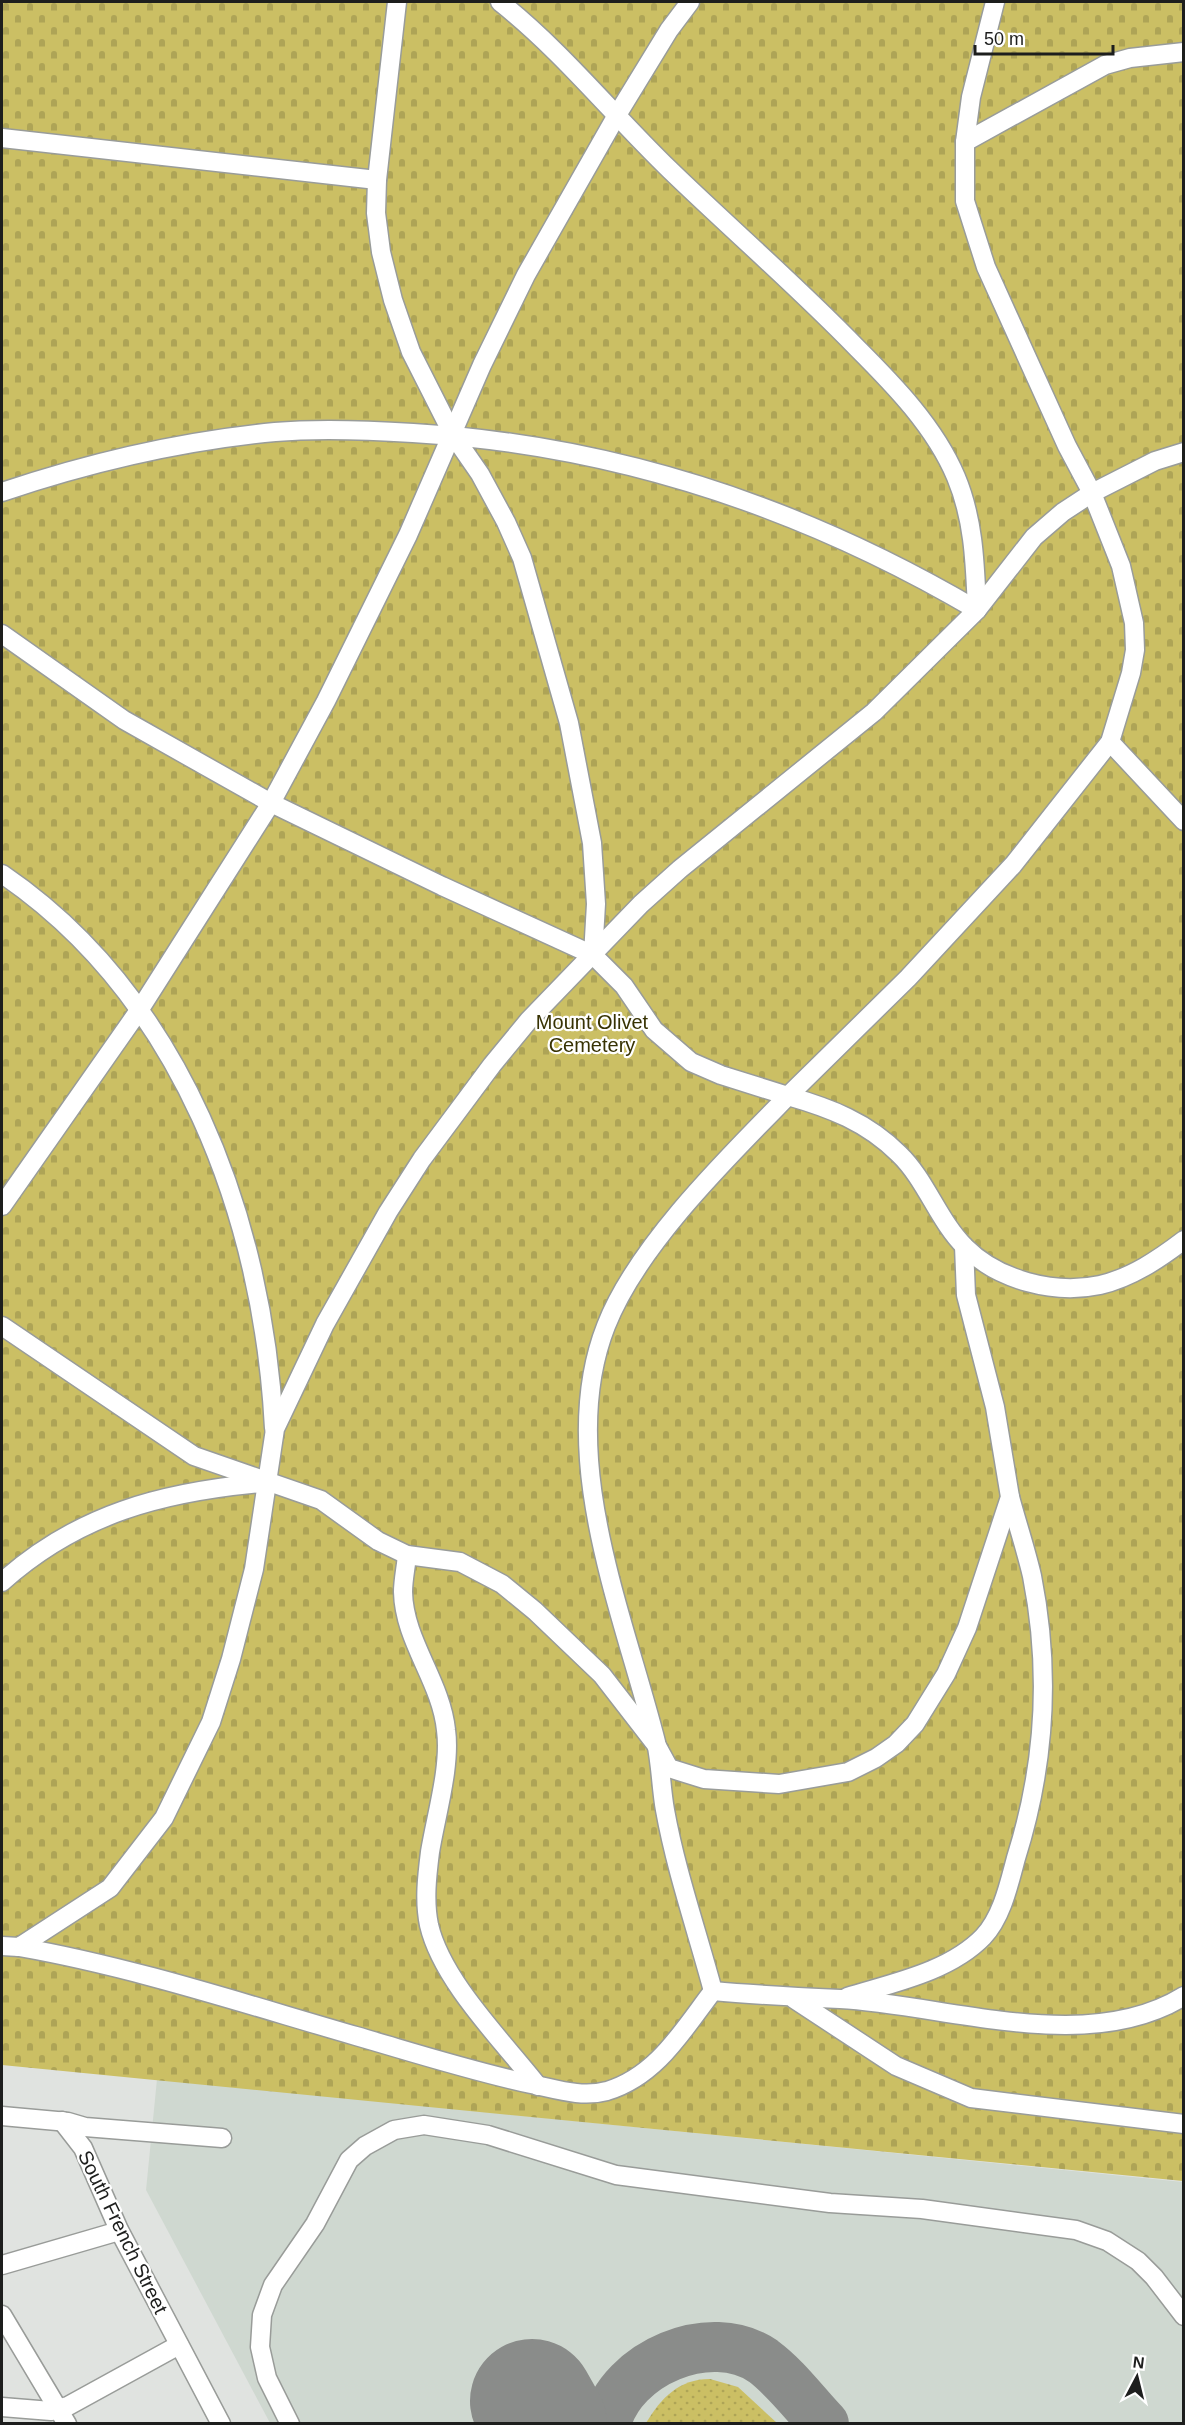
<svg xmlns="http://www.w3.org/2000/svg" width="1185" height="2425" viewBox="0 0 1185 2425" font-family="Helvetica,sans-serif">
<defs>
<pattern id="grass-dots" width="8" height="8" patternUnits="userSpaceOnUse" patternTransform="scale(1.5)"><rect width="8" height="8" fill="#cbbf64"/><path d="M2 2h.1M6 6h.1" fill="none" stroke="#aea456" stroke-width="1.8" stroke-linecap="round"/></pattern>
<pattern id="cemetery-stones" width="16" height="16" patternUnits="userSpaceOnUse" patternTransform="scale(1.5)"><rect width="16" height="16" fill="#cbbf64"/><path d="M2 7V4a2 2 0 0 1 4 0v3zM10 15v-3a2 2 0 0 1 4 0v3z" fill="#aea456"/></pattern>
</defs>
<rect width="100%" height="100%" fill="#e0e3e0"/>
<path fill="#cfd8d0" d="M157,2079L1183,2182V2423H270L146,2190Z"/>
<path fill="url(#grass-dots)" d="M710,2379L738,2387L777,2423H646C661,2398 679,2379 710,2379Z"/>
<path fill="url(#cemetery-stones)" d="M2,2H1183V2181L2,2065Z"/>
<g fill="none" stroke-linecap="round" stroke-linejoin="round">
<path stroke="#8a8c8a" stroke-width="50" d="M606,2424C621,2363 710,2325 763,2361C786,2378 804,2403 824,2424"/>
<path stroke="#8a8c8a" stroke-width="124" d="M532,2401L545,2424"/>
<defs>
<g id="minor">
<path d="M397,2L377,180L376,213L381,252L393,300L411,352L453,435L480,474L506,522L522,558L569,723L592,843L596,904L593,955"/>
<path d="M500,2C563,52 612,114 670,170C732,230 797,286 857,348C894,385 935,427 956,477C974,520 975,564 977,610"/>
<path d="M2,138L377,180"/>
<path d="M965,142L1105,65L1130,58L1184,52"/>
<path d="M2,492C91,462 181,441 275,432C320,428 367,430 413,433C616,445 802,507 977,610"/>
<path d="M2,634L124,720L271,803L442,886L593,955L624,986L654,1030L691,1062L721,1075L788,1096L908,978L1013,865L1110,742L1131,673L1135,650L1134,623L1121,566L1092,493L1067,446L986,267L965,201V142L971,97L995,2"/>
<path d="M1110,742L1184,821"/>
<path d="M2,874C181,996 263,1217 274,1428"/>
<path d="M2,1206L140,1009L271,803L326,701L408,535L482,365L526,275L617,115L669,30L690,2"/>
<path d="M2,1326L194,1456L321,1500L378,1541L407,1555L460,1562L502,1584L535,1611L602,1675L657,1746L669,1768L704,1779L779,1784L848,1772L876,1758L896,1744L915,1724L946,1674L967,1628L1010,1497L995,1407L966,1295L964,1246"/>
<path d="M407,1555C406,1567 403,1580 403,1592C404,1641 441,1681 446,1730C451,1766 436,1815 430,1852C427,1876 424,1901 429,1925C442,1981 502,2040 538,2086"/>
<path d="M2,1582C78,1514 162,1492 262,1483"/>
<path d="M2,1946L19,1947L110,1888L164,1818L211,1722L231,1659L254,1569L275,1429L325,1324L388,1212L422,1159L492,1065L529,1020L641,904L680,869L874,712L977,610L1034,537L1063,512L1092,493L1155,461L1184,452"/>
<path d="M19,1947C133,1967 245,2004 356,2036C415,2053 471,2071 531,2084C556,2089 581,2098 607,2091C657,2076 683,2030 713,1991C756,1995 798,1997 840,1999C948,2005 1087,2056 1184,1996"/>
<path d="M713,1991C697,1931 676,1871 665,1810C661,1788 661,1765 656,1742C624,1615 555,1455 606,1326C637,1246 728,1157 788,1096C830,1108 867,1122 899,1154C926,1180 938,1220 965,1247C998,1280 1054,1295 1100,1285C1131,1278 1159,1259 1184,1240"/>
<path d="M847,1997C892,1983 949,1972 983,1937C1002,1917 1009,1884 1016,1858C1045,1766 1051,1672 1032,1576C1026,1550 1017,1523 1010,1497"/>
<path d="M794,1999L896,2066L971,2098L1184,2124"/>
<path d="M2,2116L68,2122L85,2127L222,2138"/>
<path d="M62,2121L83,2148L119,2230L221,2424"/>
<path d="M2,2265L119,2231"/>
<path d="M2,2315L67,2424"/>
<path d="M2,2407L51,2411L68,2406L179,2345"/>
<path d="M290,2424L267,2378L260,2347L262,2315L273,2285L315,2224L349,2160L365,2146L394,2130L424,2125L488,2135L616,2175L830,2203L922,2209L1076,2230L1107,2241L1138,2261L1154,2277L1184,2316"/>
</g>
</defs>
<use href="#minor" stroke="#999c99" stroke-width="21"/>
<use href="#minor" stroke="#fff" stroke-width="18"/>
</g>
<g text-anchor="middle" stroke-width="4.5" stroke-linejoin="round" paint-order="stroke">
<g font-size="20" fill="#373203" stroke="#fff">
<text x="592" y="1029">Mount Olivet<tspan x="592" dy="23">Cemetery</tspan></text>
</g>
<g font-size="20" fill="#1d1e1d" stroke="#fff">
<text transform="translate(123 2232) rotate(64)" y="7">South French Street</text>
</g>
</g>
<rect width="1185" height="2425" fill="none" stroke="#1d1e1d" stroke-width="6"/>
<g transform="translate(1137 2377) rotate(7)" stroke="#ffffff" stroke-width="4.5" paint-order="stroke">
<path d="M0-4.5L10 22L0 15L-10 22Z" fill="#1d1e1d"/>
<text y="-9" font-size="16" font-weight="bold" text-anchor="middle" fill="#1d1e1d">N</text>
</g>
<path d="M975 45v9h138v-9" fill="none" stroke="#1d1e1d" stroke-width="3"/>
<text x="984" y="45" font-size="18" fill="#1d1e1d" stroke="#ffffff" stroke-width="4.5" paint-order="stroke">50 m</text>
</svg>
